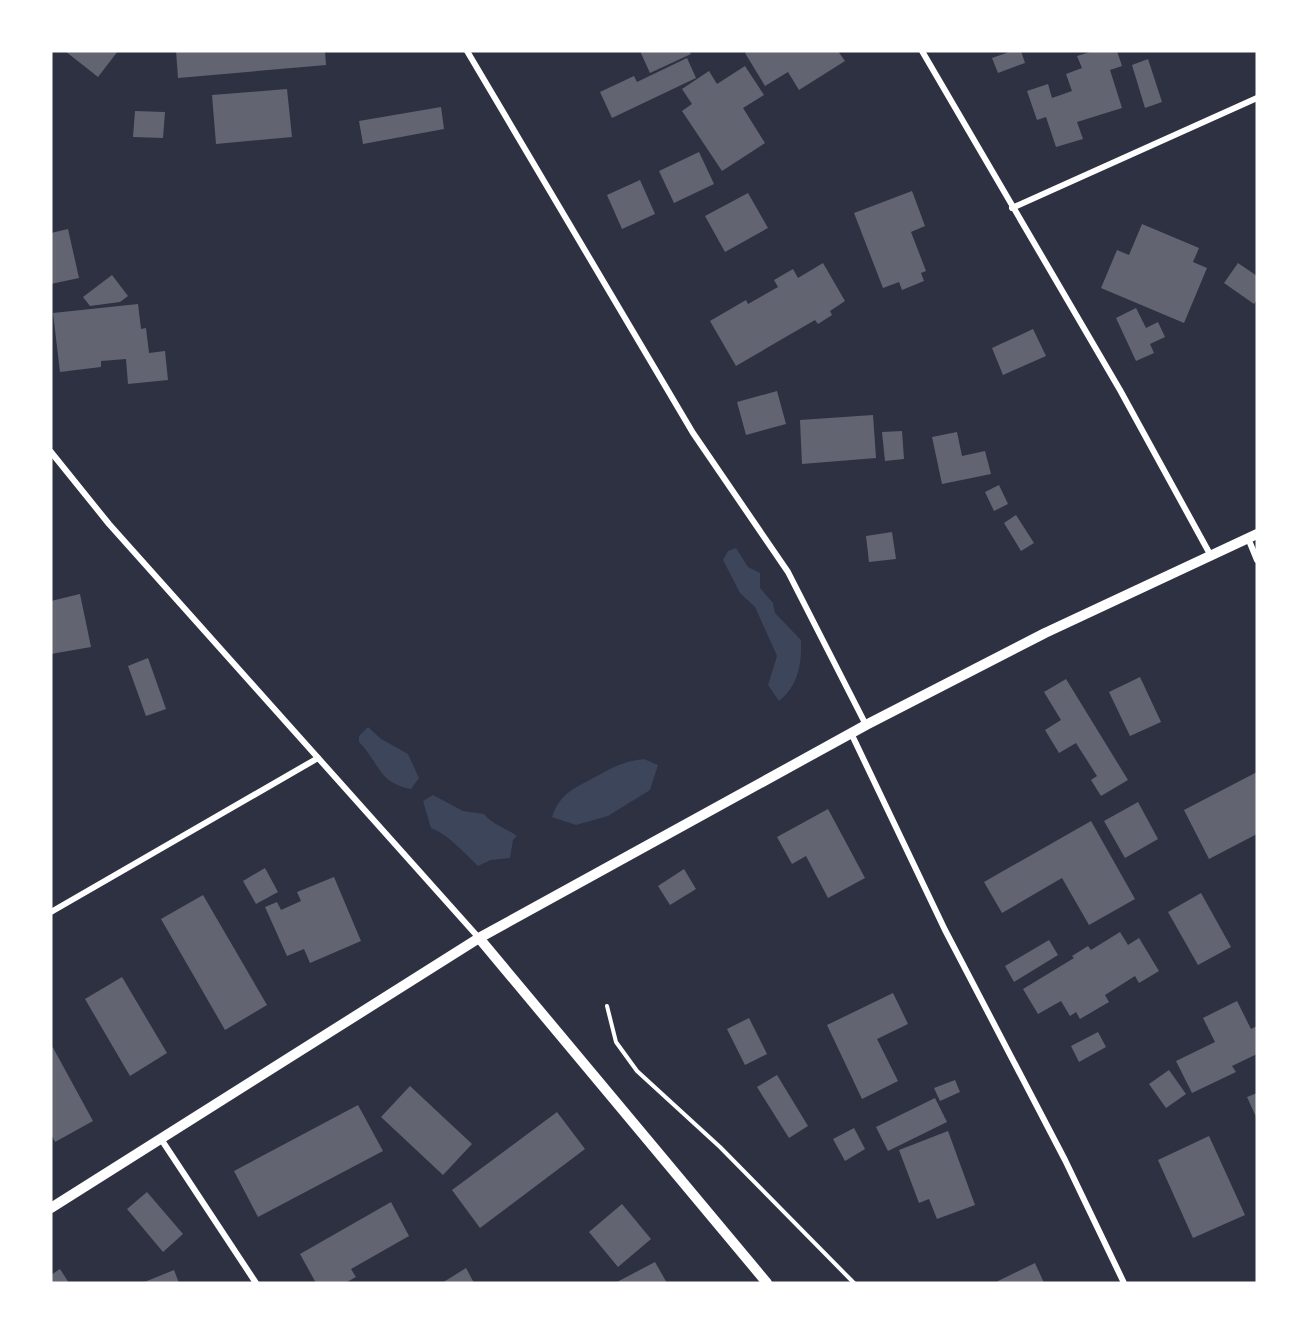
<svg xmlns="http://www.w3.org/2000/svg" width="1308" height="1334" viewBox="0 0 1308 1334" font-family="'PT Sans',sans-serif">
<rect width="100%" height="100%" fill="#2d3142"/>
<g fill="#3c4559">
<path d="M736,548L748,567L760,573V588L773,603L775,613L801,640C802,664 798,686 779,701L768,685L777,656L755,607L740,593L723,560L728,551Z"/>
<path d="M368,727L381,739L408,754L419,778L411,789C378,783 379,762 359,742V736Z"/>
<path d="M644,759L658,765L650,790L608,816L576,825L552,817C560,793 575,788 595,777C616,766 621,762 644,759Z"/>
<path d="M433,795L463,811L484,814C493,825 506,828 517,836L513,840L510,858L491,860L478,866C463,852 450,836 431,828L423,801Z"/>
</g>
<g fill="#626471">
<path d="M65,51H118L98,77Z"/>
<path d="M176,51H325L326,65L178,78Z"/>
<path d="M640,51H689L691,54L650,73Z"/>
<path d="M748,51H838L845,61L799,90L788,72L765,86L745,53Z"/>
<path d="M1012,51H1021L1025,63L998,73L992,58Z"/>
<path d="M1093,51H1117L1122,66L1110,70L1122,108L1077,122L1083,139L1056,147L1046,117L1037,120L1027,91L1048,84L1052,98L1072,91L1066,74L1082,68L1077,56Z"/>
<path d="M687,58L696,78L612,118L600,92L634,76L637,82Z"/>
<path d="M1148,59L1162,102L1145,108L1132,65Z"/>
<path d="M745,66L764,95L743,108L765,143L722,171L682,111L692,104L682,89L709,71L717,84Z"/>
<path d="M287,89L292,137L216,144L212,95Z"/>
<path d="M441,107L444,129L363,144L359,121Z"/>
<path d="M135,111L165,112L163,138L133,137Z"/>
<path d="M699,152L714,184L674,203L659,171Z"/>
<path d="M640,180L655,214L622,229L607,195Z"/>
<path d="M912,191L925,226L911,232L926,271L921,273L924,281L902,290L899,282L883,288L854,213Z"/>
<path d="M748,193L768,228L725,252L705,216Z"/>
<path d="M1142,224L1199,248L1193,262L1207,268L1184,323L1101,288L1117,250L1129,255Z"/>
<path d="M68,229L79,278L51,284V233Z"/>
<path d="M823,263L845,301L830,311L832,315L818,324L815,320L736,366L710,321L746,300L748,304L778,287L774,280L793,269L798,278Z"/>
<path d="M1238,263L1257,276V300L1254,304L1224,283Z"/>
<path d="M112,275L128,296L120,302L90,306L83,297Z"/>
<path d="M138,304L141,329L146,328L149,353L165,351L168,380L128,384L126,359L101,361V367L60,372L53,313Z"/>
<path d="M1136,308L1146,328L1158,322L1165,337L1150,344L1154,353L1136,361L1116,318Z"/>
<path d="M1033,329L1046,356L1003,375L992,348Z"/>
<path d="M777,391L786,424L746,435L737,402Z"/>
<path d="M873,415L876,458L802,464L800,420Z"/>
<path d="M902,431L904,459L885,461L882,432Z"/>
<path d="M957,432L962,456L985,451L991,474L942,484L932,437Z"/>
<path d="M999,485L1008,504L994,511L985,492Z"/>
<path d="M1016,515L1034,543L1021,551L1004,523Z"/>
<path d="M892,532L896,559L869,562L866,536Z"/>
<path d="M80,594L91,647L51,654V601Z"/>
<path d="M148,658L166,709L146,716L128,666Z"/>
<path d="M1140,677L1161,722L1130,736L1109,692Z"/>
<path d="M1066,679L1128,780L1101,796L1091,780L1097,776L1076,743L1059,753L1045,730L1061,720L1044,692Z"/>
<path d="M1257,772V834L1209,859L1184,810Z"/>
<path d="M1138,802L1158,839L1125,858L1104,821Z"/>
<path d="M828,809L865,878L828,898L806,856L792,864L777,837Z"/>
<path d="M1091,821L1135,899L1089,925L1062,878L1002,913L984,882Z"/>
<path d="M265,868L278,892L256,904L243,881Z"/>
<path d="M684,869L696,889L670,905L658,886Z"/>
<path d="M334,877L361,941L310,963L304,949L287,956L265,907L277,902L281,910L301,901L297,892Z"/>
<path d="M1201,893L1231,947L1198,965L1168,912Z"/>
<path d="M203,895L267,1005L225,1030L161,919Z"/>
<path d="M1120,932L1128,945L1139,938L1159,971L1139,983L1135,976L1105,995L1109,1002L1080,1019L1076,1012L1070,1016L1061,1001L1038,1014L1023,989L1074,958L1072,956L1088,946L1091,950Z"/>
<path d="M1049,940L1058,955L1014,982L1005,966Z"/>
<path d="M122,977L167,1053L130,1076L85,999Z"/>
<path d="M893,993L908,1024L877,1039L898,1081L862,1099L827,1025Z"/>
<path d="M1237,1001L1251,1029L1257,1026V1054L1232,1066L1236,1072L1192,1093L1176,1061L1215,1042L1203,1018Z"/>
<path d="M749,1018L767,1054L745,1065L727,1029Z"/>
<path d="M1098,1032L1106,1047L1079,1062L1071,1046Z"/>
<path d="M51,1044L93,1121L55,1142L51,1134Z"/>
<path d="M1169,1070L1186,1094L1166,1108L1149,1084Z"/>
<path d="M777,1075L808,1126L789,1138L757,1087Z"/>
<path d="M955,1080L960,1092L940,1101L934,1088Z"/>
<path d="M410,1086L472,1144L443,1175L381,1117Z"/>
<path d="M1257,1093V1119L1247,1097Z"/>
<path d="M935,1098L947,1122L888,1151L876,1127Z"/>
<path d="M358,1105L383,1151L258,1217L234,1171Z"/>
<path d="M557,1112L585,1149L480,1228L452,1190Z"/>
<path d="M854,1128L865,1149L845,1161L833,1139Z"/>
<path d="M948,1131L975,1205L937,1219L929,1199L919,1203L899,1150Z"/>
<path d="M1209,1136L1245,1215L1193,1238L1158,1160Z"/>
<path d="M147,1192L183,1234L163,1252L127,1209Z"/>
<path d="M391,1202L409,1236L351,1269L356,1277L345,1283H316L300,1254Z"/>
<path d="M622,1204L651,1239L618,1267L589,1232Z"/>
<path d="M655,1262L667,1283H615Z"/>
<path d="M1035,1263L1044,1283H994Z"/>
<path d="M466,1268L474,1283H442Z"/>
<path d="M60,1269L69,1283H51V1275Z"/>
<path d="M174,1270L179,1283H142Z"/>
</g>
<g fill="none" stroke-linecap="round" stroke-linejoin="round">
<path stroke="#fff" stroke-width="4" d="M607,1006L616,1042L637,1071L720,1147L854,1283"/>
<g stroke="#fff" stroke-width="6">
<path d="M467,51L693,433L788,572L866,725"/>
<path d="M922,51L1120,390L1211,556"/>
<path d="M1012,208L1257,98"/>
<path d="M51,452L109,524L479,938"/>
<path d="M1248,538L1257,560"/>
<path d="M851,733L945,930L1065,1160L1124,1283"/>
<path d="M51,912L318,758"/>
<path d="M161,1139L256,1283"/>
</g>
<g stroke="#fff" stroke-width="10">
<path d="M479,938L767,1283"/>
<path d="M51,1208L479,938L866,725L1045,633L1257,534"/>
</g>
</g>
<rect width="1308" height="1334" fill="none" stroke="#ffffff" stroke-width="105"/>
</svg>
